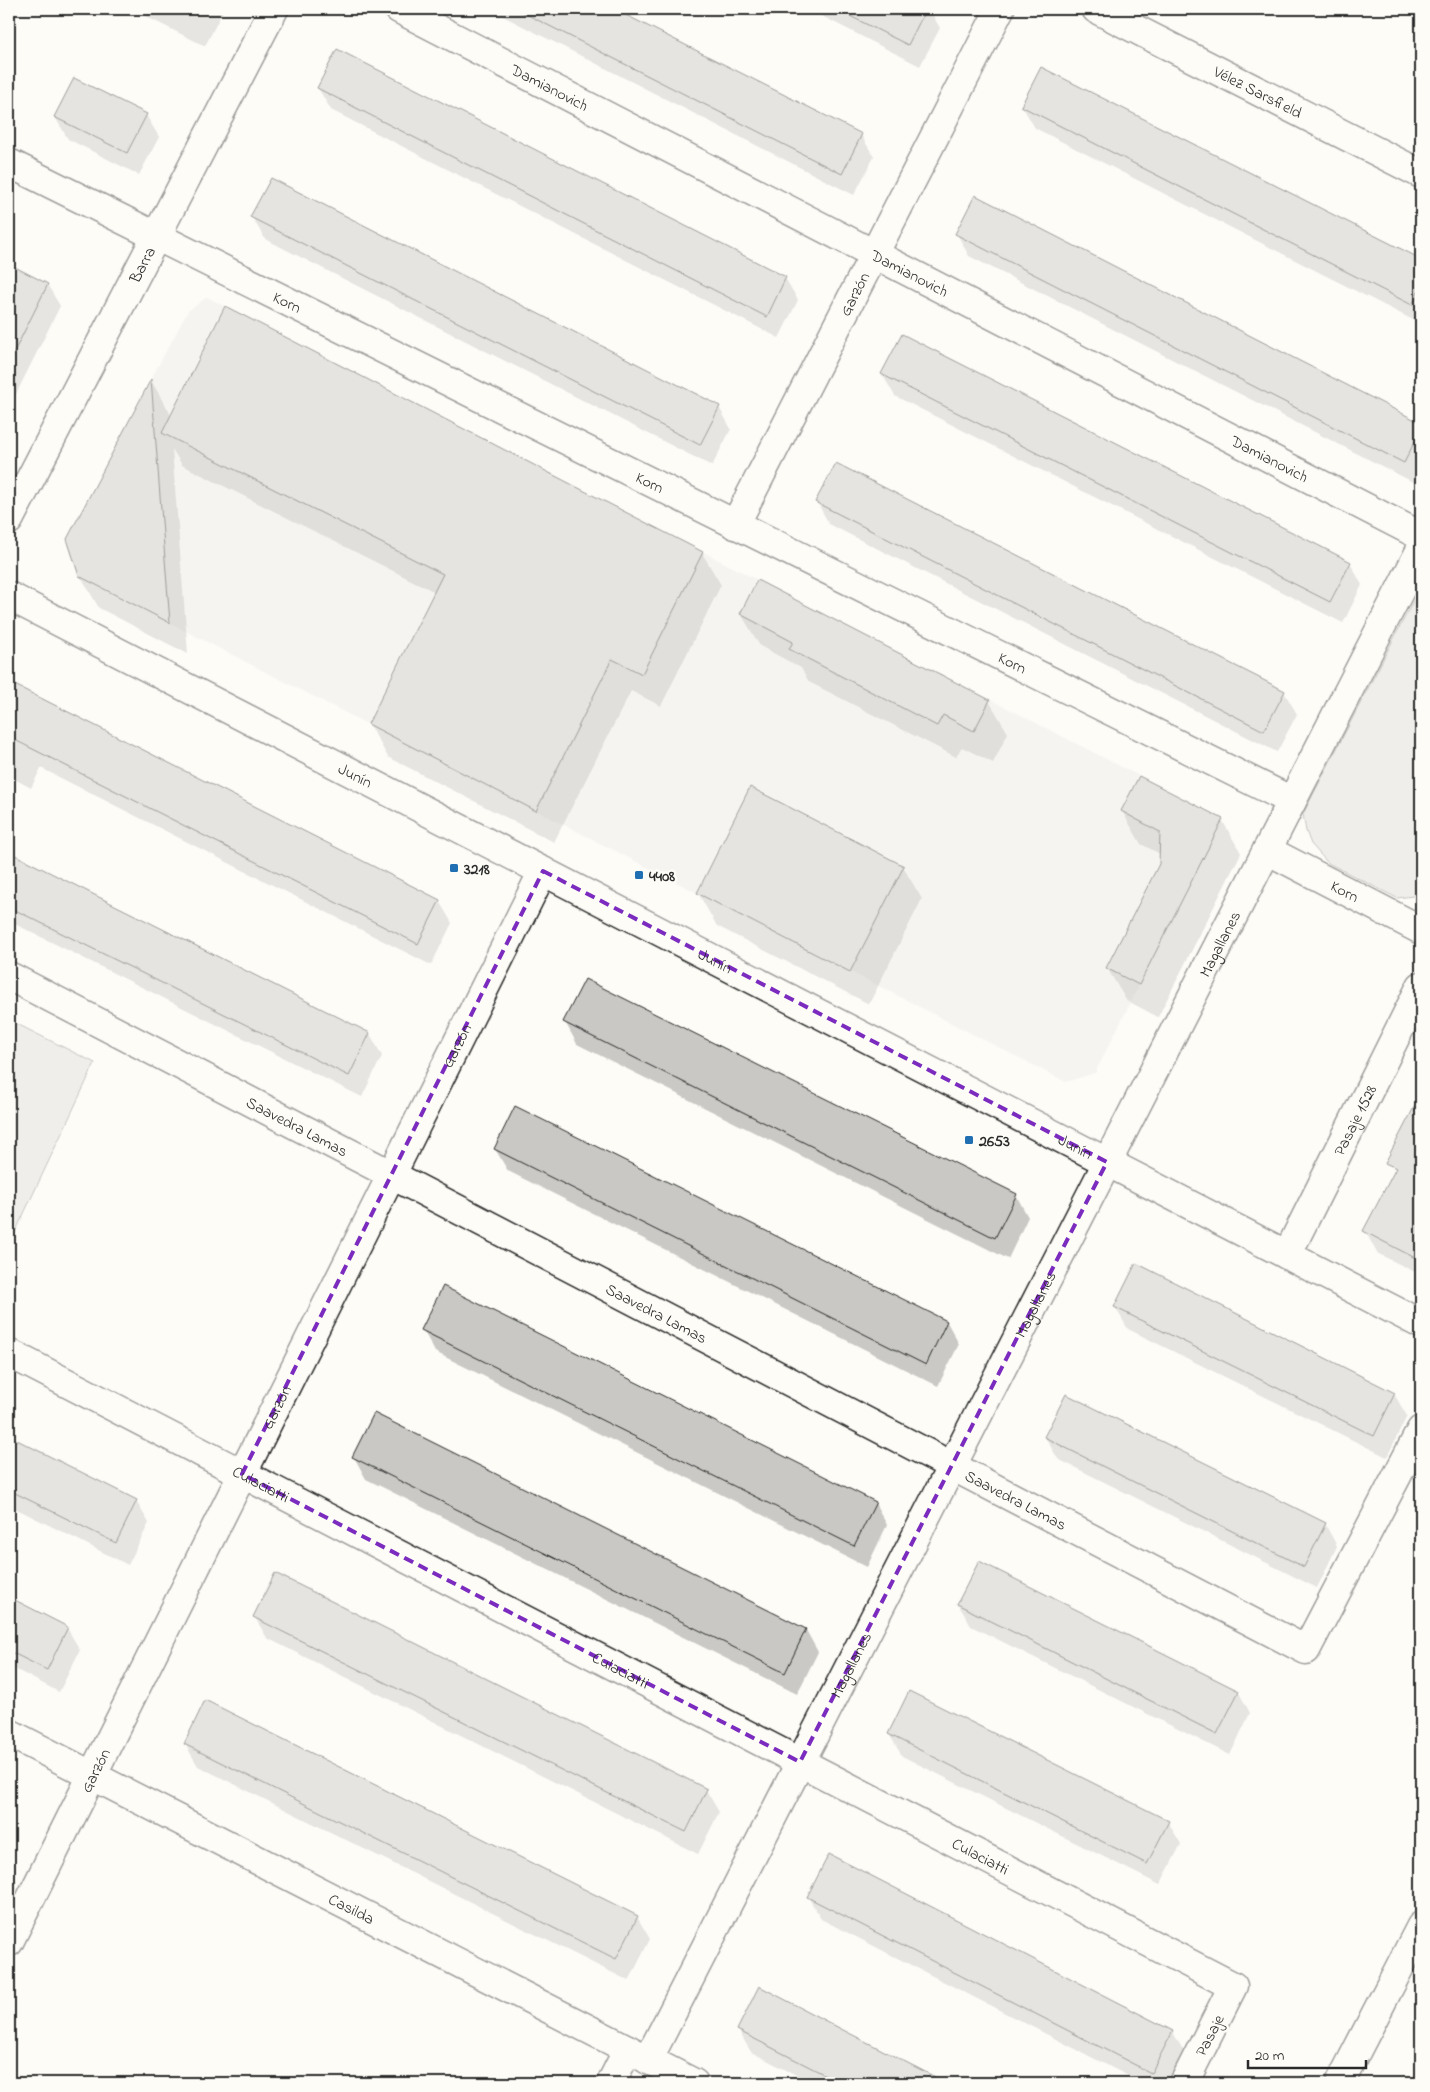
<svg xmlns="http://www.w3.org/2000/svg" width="1430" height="2092" viewBox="0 0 1430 2092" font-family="'Indie Flower',sans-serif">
<rect width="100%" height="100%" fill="#fdfcf7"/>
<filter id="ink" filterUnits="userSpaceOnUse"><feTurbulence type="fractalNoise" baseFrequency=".02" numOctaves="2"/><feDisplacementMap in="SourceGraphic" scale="10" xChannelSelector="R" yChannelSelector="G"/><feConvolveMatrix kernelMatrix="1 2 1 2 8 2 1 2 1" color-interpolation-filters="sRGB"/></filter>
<g filter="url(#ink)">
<path fill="#edece8" d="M207,297L1223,819L1095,1073L1066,1082L170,623L151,379L188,311Z"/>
<g fill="#dfdeda" stroke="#858482">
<path d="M1421,586V895L1397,898L1328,863L1311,844L1306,831L1303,814Z"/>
<path d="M9,1020L95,1063L9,1245Z"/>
</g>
<g fill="#0003">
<path d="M131,9H224L205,46Z"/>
<path d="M489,9H611L861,135L874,157L854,195Z"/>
<path d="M808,9H929L940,28L920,66Z"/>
<path d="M1042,68L1421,261V324L1035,128L1022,106Z"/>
<path d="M318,88L785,278L798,300L779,338L331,110Z"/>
<path d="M146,115L159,137L139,175L68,139L55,117Z"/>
<path d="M976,196L1421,424V475L1417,484L969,256L957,234Z"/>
<path d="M252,217L719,407L731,429L712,466L265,239Z"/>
<path d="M13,268L47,284L60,306L9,408V277Z"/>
<path d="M882,374L1350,563L1362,585L1343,623L895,396Z"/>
<path d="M152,382L170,413V419L702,553L721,585L661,706L631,691L554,842L388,757L369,724L435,592L182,465L172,449L188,654L99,608L80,575L68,539Z"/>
<path d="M817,502L1284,692L1297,714L1277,752L829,524Z"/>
<path d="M741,614L989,701L1008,733L993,763L962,747L956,757L809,682L801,668L760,646Z"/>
<path d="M13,685L439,901L452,923L431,965L41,768L31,788L9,776V693Z"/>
<path d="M1122,811L1222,820L1241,853L1158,1017L1126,1000L1107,968L1160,864V854L1141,844Z"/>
<path d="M9,854L370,1034L382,1056L362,1097L9,921Z"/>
<path d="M903,867L922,899L869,1004L717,926L698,893Z"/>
<path d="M565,1022L1016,1195L1028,1217L1008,1259L577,1044Z"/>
<path d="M516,1107L947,1322L959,1344L938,1386L508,1171L495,1149Z"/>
<path d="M1387,1188L1421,1206V1275L1377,1253L1365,1231Z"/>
<path d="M1115,1307L1394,1394L1407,1416L1387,1457L1128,1329Z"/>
<path d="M423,1330L875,1503L887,1525L867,1567L435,1352Z"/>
<path d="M374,1415L806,1630L818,1652L797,1694L366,1479L354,1457Z"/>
<path d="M9,1437L136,1501L149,1523L128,1565L9,1505Z"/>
<path d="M1045,1437L1325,1524L1337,1546L1317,1588L1058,1459Z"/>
<path d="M9,1599L67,1628L80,1650L59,1692L9,1666Z"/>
<path d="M958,1604L1238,1691L1250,1713L1230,1755L971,1626Z"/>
<path d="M254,1616L706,1790L719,1812L698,1854L267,1638Z"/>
<path d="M889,1734L1168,1822L1181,1844L1160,1885L902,1756Z"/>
<path d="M185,1744L637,1917L650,1939L629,1981L198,1766Z"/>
<path d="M808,1897L1172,2031L1185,2053L1170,2083H1142L821,1919Z"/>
<path d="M759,1988L945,2083H812L751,2052L738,2030Z"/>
</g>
<g fill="#c9c8c4" stroke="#2b2b2b">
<path d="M516,9H614L862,134L842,174Z"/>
<path d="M836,9H926L908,45Z"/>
<path d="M337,49L786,277L767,317L317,88Z"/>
<path d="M1041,67L1421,259V286L1412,305L1021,106Z"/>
<path d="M74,78L147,114L127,153L54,117Z"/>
<path d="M271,178L720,406L700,445L250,217Z"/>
<path d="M975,195L1421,423V429L1404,463L955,234Z"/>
<path d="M9,264L48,284L9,362Z"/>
<path d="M225,306L703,552L642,674L612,659L536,811L368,724L443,574L162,433Z"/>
<path d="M902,334L1351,562L1330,602L881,374Z"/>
<path d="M151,379L160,496L170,623L79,576L67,539Z"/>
<path d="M836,463L1285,691L1264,731L815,502Z"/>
<path d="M757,580L990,700L974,731L943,715L937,726L789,649L793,642L740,614Z"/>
<path d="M9,682L440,900L418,944L9,737Z"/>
<path d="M1139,776L1223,819L1139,985L1106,968L1159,864L1160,832L1121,811Z"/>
<path d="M750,787L904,866L850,972L697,893Z"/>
<path d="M9,852L370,1033L349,1076L9,907Z"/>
<path d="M585,979L1017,1194L995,1238L563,1022Z"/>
<path d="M1421,1094V1261L1363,1231L1396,1168L1385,1163Z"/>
<path d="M515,1106L947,1321L926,1365L494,1149Z"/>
<path d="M1136,1263L1395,1393L1374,1436L1114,1307Z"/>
<path d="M443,1286L876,1502L854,1546L421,1330Z"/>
<path d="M1066,1394L1326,1523L1304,1567L1044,1437Z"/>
<path d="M374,1413L806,1629L785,1673L352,1457Z"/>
<path d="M9,1436L137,1500L116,1543L9,1490Z"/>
<path d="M979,1561L1239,1691L1217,1734L957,1604Z"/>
<path d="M275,1573L707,1789L686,1832L253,1617Z"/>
<path d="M9,1597L68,1627L47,1670L9,1651Z"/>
<path d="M909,1691L1169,1821L1147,1864L888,1734Z"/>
<path d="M205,1700L638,1916L616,1959L184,1744Z"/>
<path d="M829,1854L1173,2031L1151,2073L807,1897Z"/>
<path d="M759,1986L845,2031L947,2083H841L737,2030Z"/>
</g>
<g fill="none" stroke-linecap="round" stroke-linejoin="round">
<defs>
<g id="street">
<path id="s1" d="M399,9L1421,536"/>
<path id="s2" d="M1096,9L1421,174"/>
<path id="s3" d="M9,163L1292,801"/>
<path id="s4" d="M9,520L274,9"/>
<path id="s5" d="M735,525L1000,9"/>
<path id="s6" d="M1267,850L1421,930"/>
<path id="s7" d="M9,976L1306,1650L1421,1430"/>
<path id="s8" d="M1287,1255L1421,986"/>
<path id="s9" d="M9,1353L1233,1986L1184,2083"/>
<path id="s10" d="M9,1733L694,2083"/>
<path id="s11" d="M9,1942L543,871"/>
<path id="s12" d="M648,2060L1421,549"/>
<path d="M611,2083L628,2049"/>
</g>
<g id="secondary">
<path id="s13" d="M9,596L1421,1324"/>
<path d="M1340,2083L1421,1926"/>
</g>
</defs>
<use href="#street" stroke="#2b2b2b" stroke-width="31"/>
<use href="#secondary" stroke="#2b2b2b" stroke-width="31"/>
<use href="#street" stroke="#fdfcf7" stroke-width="28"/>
<use href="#secondary" stroke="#fdfcf7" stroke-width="28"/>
</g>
</g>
<path d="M0 0H1430V2092H0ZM543,871L1107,1162L800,1762L242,1474Z" fill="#fdfcf7" fill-opacity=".55" fill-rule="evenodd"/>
<path fill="none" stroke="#7b2cbf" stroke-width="4" stroke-dasharray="10 6" stroke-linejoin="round" d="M543,871L1107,1162L800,1762L242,1474Z"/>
<g fill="#1f6fb2" stroke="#fdfcf7" stroke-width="2">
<rect x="449" y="863" width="10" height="10" rx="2.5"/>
<rect x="634" y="870" width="10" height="10" rx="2.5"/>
<rect x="964" y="1135" width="10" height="10" rx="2.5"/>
</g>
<g text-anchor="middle" stroke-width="5" stroke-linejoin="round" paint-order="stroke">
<g font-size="16" fill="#2b2b2b" stroke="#fdfcf7">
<text dy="6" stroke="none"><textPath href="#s1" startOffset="170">Damianovich</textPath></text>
<text dy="6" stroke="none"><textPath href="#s2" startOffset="182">Vélez Sarsfield</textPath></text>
<text dy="6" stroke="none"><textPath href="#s4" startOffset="288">Barra</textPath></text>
<text dy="6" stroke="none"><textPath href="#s1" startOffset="575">Damianovich</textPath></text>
<text dy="6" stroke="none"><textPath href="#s5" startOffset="260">Garzón</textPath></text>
<text dy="6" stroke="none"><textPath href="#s3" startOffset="311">Korn</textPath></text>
<text dy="6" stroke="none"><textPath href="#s1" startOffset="980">Damianovich</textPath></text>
<text dy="6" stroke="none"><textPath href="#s3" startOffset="716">Korn</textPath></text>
<text dy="6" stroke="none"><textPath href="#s3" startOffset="1121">Korn</textPath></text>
<text dy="6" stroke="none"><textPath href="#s13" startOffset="390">Junín</textPath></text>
<text dy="6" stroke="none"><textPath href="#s6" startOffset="88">Korn</textPath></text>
<text dy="6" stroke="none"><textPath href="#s12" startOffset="1254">Magallanes</textPath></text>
<text dy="6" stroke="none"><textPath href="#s13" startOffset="795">Junín</textPath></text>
<text dy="6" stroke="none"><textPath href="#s11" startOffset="1002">Garzón</textPath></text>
<text dy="6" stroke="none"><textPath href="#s8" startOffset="151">Pasaje 1528</textPath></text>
<text dy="6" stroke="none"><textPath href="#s7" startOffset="325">Saavedra Lamas</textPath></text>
<text dy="6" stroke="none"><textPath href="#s13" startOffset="1200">Junín</textPath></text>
<text dy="6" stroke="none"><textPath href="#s12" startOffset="849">Magallanes</textPath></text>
<text dy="6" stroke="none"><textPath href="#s7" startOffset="730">Saavedra Lamas</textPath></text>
<text dy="6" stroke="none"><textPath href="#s11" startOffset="598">Garzón</textPath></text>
<text dy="6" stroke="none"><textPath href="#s9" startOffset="284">Culaciatti</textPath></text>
<text dy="6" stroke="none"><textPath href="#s7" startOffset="1135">Saavedra Lamas</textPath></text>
<text dy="6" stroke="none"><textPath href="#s12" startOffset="444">Magallanes</textPath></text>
<text dy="6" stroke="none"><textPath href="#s9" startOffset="689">Culaciatti</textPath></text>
<text dy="6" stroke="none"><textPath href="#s11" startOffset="192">Garzón</textPath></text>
<text dy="6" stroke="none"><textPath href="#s9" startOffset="1094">Culaciatti</textPath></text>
<text dy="6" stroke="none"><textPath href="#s10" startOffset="385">Casilda</textPath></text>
<text transform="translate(1209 2035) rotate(-63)" y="6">Pasaje</text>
</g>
<g font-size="16" font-weight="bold" fill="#2b2b2b" stroke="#fdfcf7" text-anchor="start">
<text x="464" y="874">3218</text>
<text x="649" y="881">4408</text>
<text x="979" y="1146">2653</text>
</g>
</g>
<rect width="1430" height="2092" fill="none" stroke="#fdfcf7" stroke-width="30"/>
<rect x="15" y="15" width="1400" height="2062" fill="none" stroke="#2b2b2b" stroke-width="2" filter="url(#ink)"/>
<path d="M1248 2060v8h118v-8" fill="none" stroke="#2b2b2b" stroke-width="2.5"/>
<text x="1255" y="2060" font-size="15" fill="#2b2b2b" stroke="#fdfcf7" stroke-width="4" paint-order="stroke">20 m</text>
</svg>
